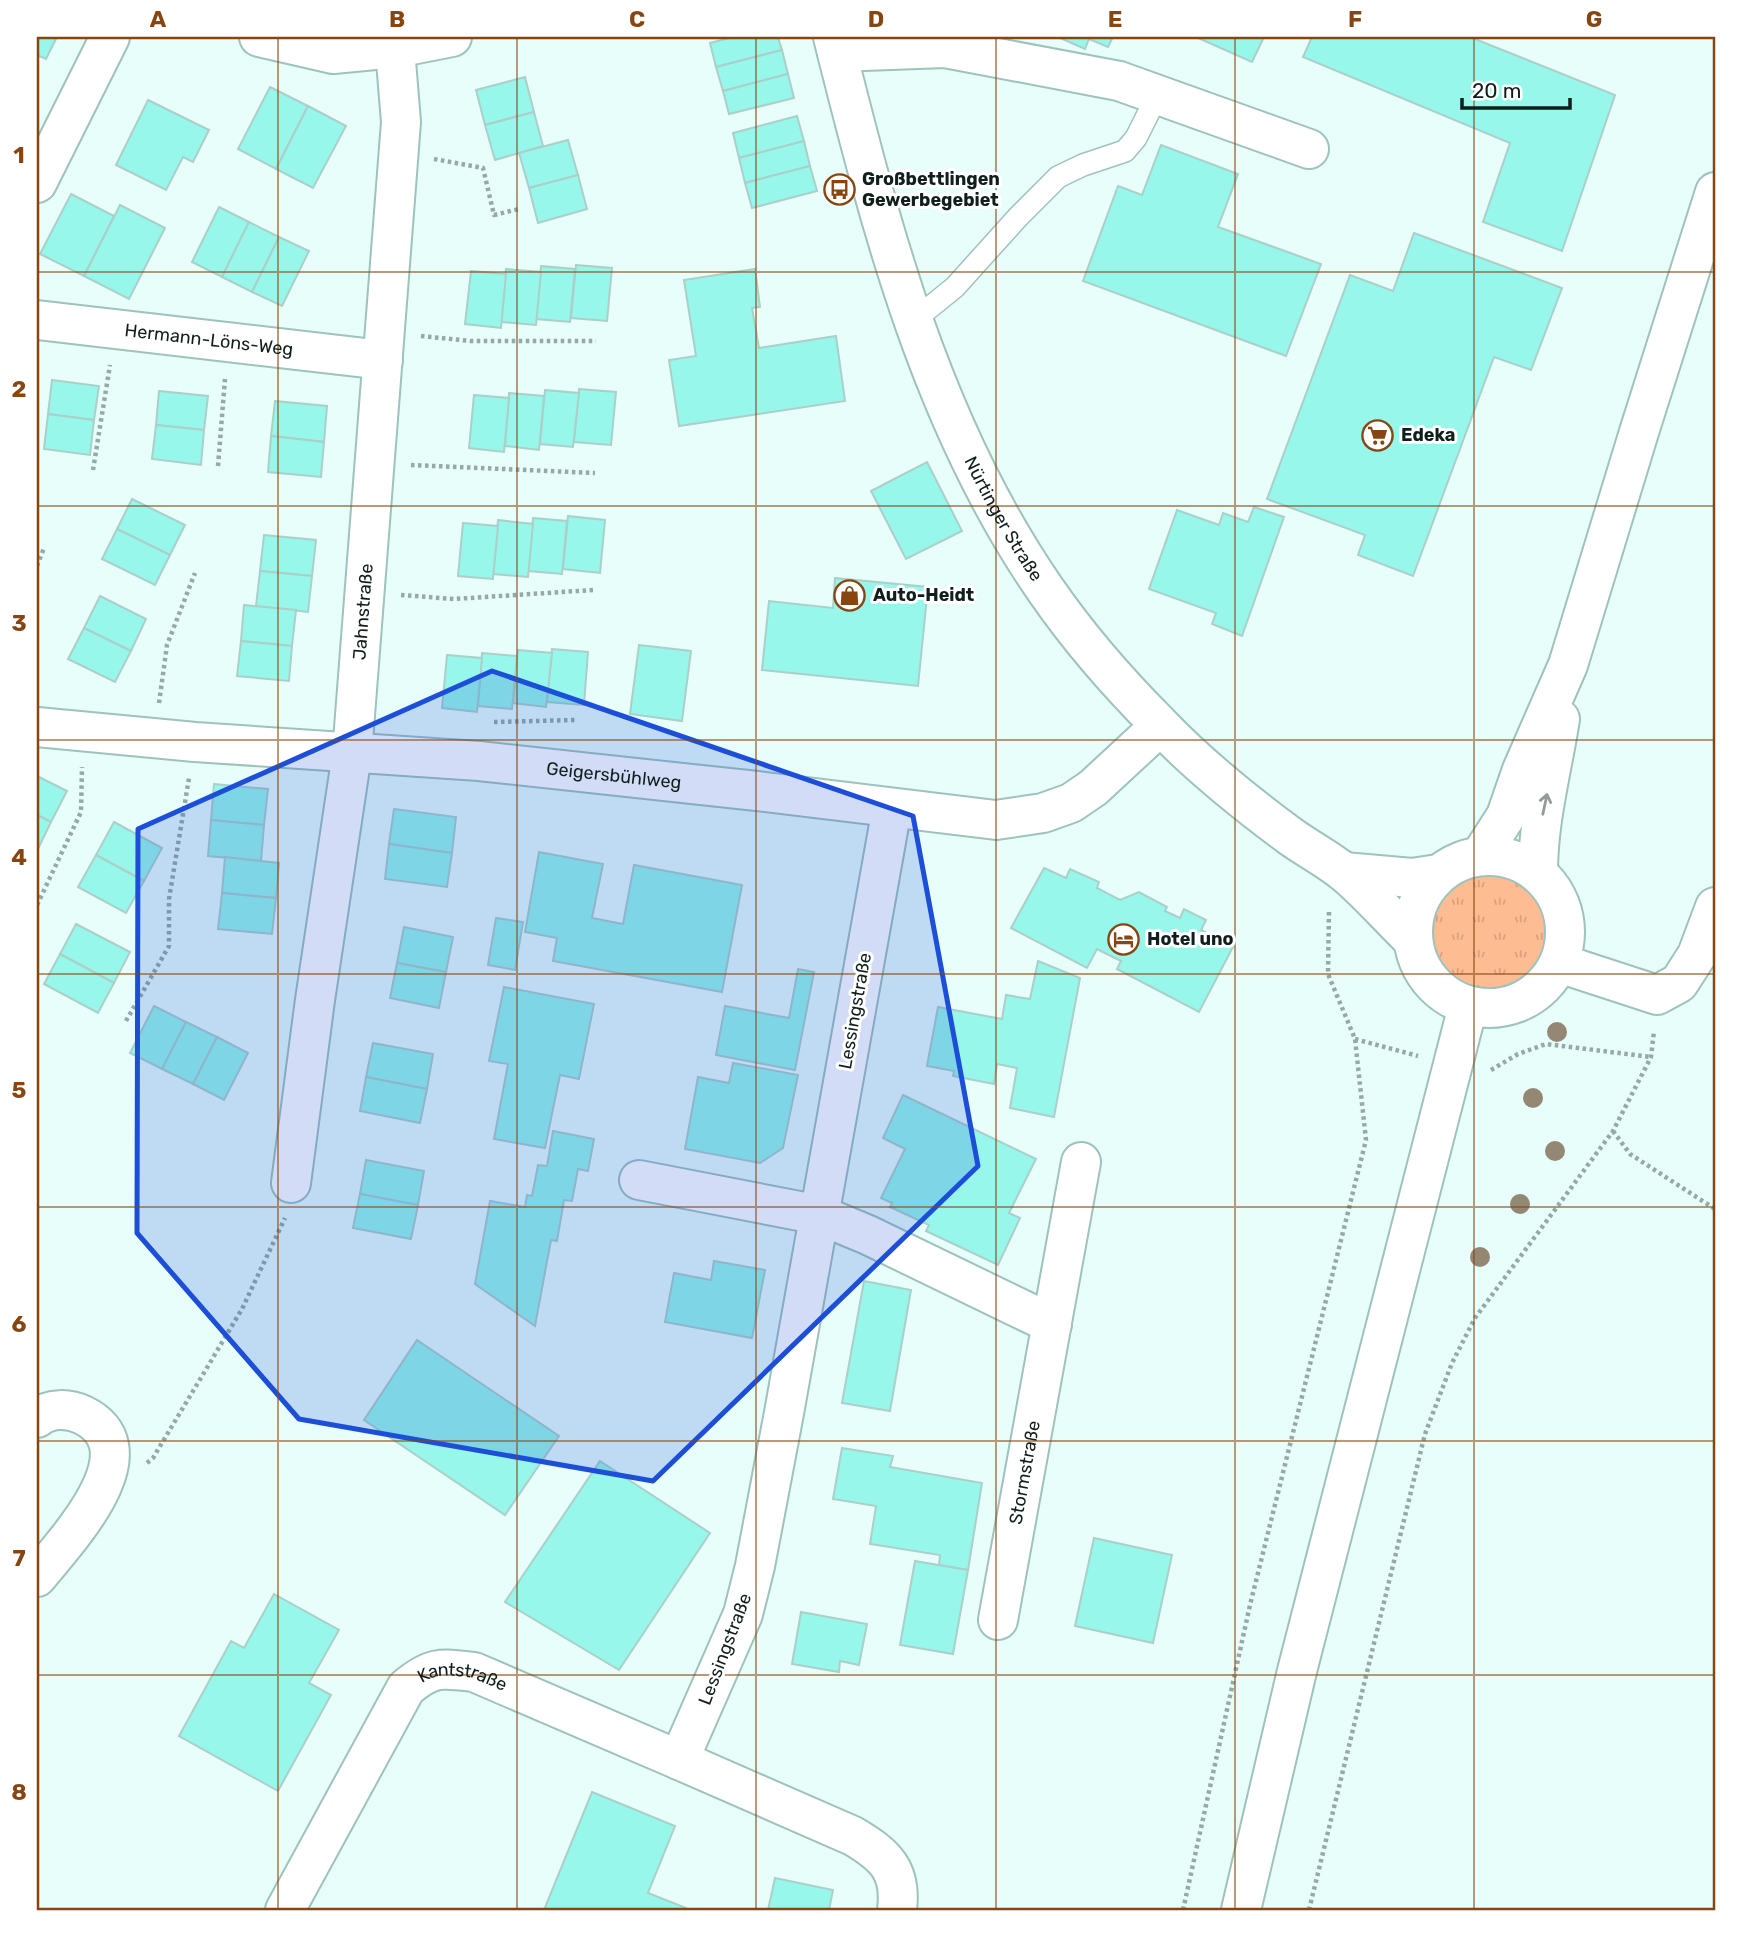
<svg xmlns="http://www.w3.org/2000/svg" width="1752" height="1947" viewBox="0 0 1752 1947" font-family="Rubik,sans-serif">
<defs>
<pattern id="grass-tufts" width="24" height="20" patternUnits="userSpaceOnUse" patternTransform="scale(1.75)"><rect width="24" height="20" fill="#febc93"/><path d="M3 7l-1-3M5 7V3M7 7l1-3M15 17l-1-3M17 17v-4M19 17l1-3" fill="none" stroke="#d9a17e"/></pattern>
</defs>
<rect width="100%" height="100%" fill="#e8fefa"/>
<circle fill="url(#grass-tufts)" cx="1490" cy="930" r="58"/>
<g fill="#96f7ea" stroke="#abcfc9" stroke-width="2">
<path d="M37,37H57L46,59L37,55Z"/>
<path d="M733,37H778L782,50L716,67L710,43Z"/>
<path d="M1058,37H1113L1108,47L1089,39L1085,49Z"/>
<path d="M1196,37H1264L1252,62Z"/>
<path d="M1312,37H1470L1615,95L1562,251L1483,222L1510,143L1303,57Z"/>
<path d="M782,50L788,74L723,91L716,67Z"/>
<path d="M788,74L794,98L729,114L723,91Z"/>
<path d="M525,77L534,112L485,125L476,90Z"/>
<path d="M270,87L308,106L276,169L238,149Z"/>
<path d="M148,100L209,130L193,162L183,157L166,190L116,165Z"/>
<path d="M308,106L346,126L313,188L276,169Z"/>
<path d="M534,112L543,146L495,160L485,125Z"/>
<path d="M797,116L804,141L739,158L733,133Z"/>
<path d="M568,140L578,175L529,188L519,153Z"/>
<path d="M804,141L810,166L745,183L739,158Z"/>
<path d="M1161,145L1238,174L1218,227L1321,264L1286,356L1083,281L1118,186L1142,195Z"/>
<path d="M810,166L817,191L752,208L745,183Z"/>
<path d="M578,175L587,209L538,223L529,188Z"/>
<path d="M71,194L114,216L84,276L40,254Z"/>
<path d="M120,205L165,228L129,299L84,276Z"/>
<path d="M219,207L249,222L222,277L192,262Z"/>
<path d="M249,222L279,237L252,292L222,277Z"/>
<path d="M1414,233L1562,288L1531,370L1494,357L1413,576L1358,555L1365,535L1267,499L1350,275L1393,291Z"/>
<path d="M279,237L309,251L282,306L252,292Z"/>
<path d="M576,265L612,268L607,321L571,318Z"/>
<path d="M541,266L575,269L570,322L536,319Z"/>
<path d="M506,269L541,272L536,325L501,322Z"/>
<path d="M755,269L760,307L752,308L759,348L836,336L845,401L679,426L669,360L696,356L684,280Z"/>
<path d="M471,271L506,274L501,328L465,324Z"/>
<path d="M52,380L99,386L94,420L48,414Z"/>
<path d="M579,389L616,392L611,445L574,442Z"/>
<path d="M545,390L579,393L573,447L540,444Z"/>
<path d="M159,391L208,396L204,430L156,425Z"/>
<path d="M509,393L544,396L539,450L505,446Z"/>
<path d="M474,395L509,398L504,452L469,448Z"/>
<path d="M275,401L327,406L324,442L271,436Z"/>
<path d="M48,414L94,420L90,455L44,449Z"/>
<path d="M156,425L204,430L201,465L152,459Z"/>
<path d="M271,436L324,442L321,477L268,472Z"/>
<path d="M927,462L962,531L906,559L871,491Z"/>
<path d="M132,499L185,525L170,555L117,529Z"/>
<path d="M1254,507L1284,517L1242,636L1212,624L1216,613L1149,589L1177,510L1219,525L1223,513L1248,522Z"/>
<path d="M568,516L605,520L600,573L563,569Z"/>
<path d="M533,518L567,521L562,574L528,571Z"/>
<path d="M498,520L533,524L528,577L493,574Z"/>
<path d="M463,523L498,526L493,579L458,576Z"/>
<path d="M117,529L170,555L155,585L102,559Z"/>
<path d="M264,535L316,540L312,576L260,571Z"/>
<path d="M260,571L312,576L308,612L256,606Z"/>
<path d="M835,578L928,587L918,686L762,670L769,601L833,608Z"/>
<path d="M100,596L146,619L131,651L84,628Z"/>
<path d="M244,605L296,610L292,646L241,641Z"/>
<path d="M84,628L131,651L115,682L68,659Z"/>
<path d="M241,641L292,646L289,681L237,676Z"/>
<path d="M639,645L691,651L682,721L630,714Z"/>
<path d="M552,649L588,652L584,705L547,702Z"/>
<path d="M518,650L552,653L546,707L513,703Z"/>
<path d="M482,653L517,656L512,709L478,706Z"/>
<path d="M447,655L482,658L477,712L442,708Z"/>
<path d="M37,776L67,791L51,822L37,815Z"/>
<path d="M214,784L268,789L264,825L211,820Z"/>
<path d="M394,809L456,817L452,853L389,844Z"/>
<path d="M37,815L51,822L37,851Z"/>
<path d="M211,820L264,825L261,861L208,856Z"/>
<path d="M114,822L162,848L144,881L96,855Z"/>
<path d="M389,844L452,853L447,887L385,879Z"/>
<path d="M539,852L603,864L592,918L623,924L634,865L742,885L722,992L553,961L557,938L525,932Z"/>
<path d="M96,855L144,881L126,913L78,887Z"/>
<path d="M225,857L279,863L276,898L222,893Z"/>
<path d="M1044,868L1066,878L1070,869L1099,882L1097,888L1120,900L1139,892L1167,907L1165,911L1180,918L1184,909L1206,920L1201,930L1233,947L1199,1012L1117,969L1121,961L1097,949L1087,968L1011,928Z"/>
<path d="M222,893L276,898L272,934L218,929Z"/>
<path d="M496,918L523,922L515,970L488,965Z"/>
<path d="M76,924L130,952L114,983L60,954Z"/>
<path d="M404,927L453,937L446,972L397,963Z"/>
<path d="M60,954L114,983L98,1013L44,984Z"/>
<path d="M1038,961L1080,978L1054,1117L1010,1108L1017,1068L997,1064L994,1084L953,1076L954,1071L927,1066L938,1007L1002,1019L1006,995L1030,999Z"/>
<path d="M397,963L446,972L439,1008L390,998Z"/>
<path d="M798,969L814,972L795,1070L716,1055L725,1006L789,1018Z"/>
<path d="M504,987L594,1004L579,1079L560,1075L545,1148L494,1139L508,1064L489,1061Z"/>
<path d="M154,1006L186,1022L162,1069L130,1053Z"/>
<path d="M186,1022L217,1037L193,1084L162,1069Z"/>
<path d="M217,1037L248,1053L224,1100L193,1084Z"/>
<path d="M373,1043L433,1054L427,1089L366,1077Z"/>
<path d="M733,1063L798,1075L783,1148L760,1163L685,1149L698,1077L729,1083Z"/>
<path d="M366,1077L427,1089L420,1123L360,1111Z"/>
<path d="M903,1095L1036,1159L1009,1213L1020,1218L998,1265L926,1231L929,1225L890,1207L892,1203L881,1198L905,1149L883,1138Z"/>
<path d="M553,1131L594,1139L588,1171L578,1169L572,1201L564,1200L557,1241L551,1240L535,1326L475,1284L490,1201L525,1207L527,1195L532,1196L538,1165L547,1166Z"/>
<path d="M366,1160L424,1171L418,1205L360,1194Z"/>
<path d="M360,1194L418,1205L411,1239L353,1228Z"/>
<path d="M714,1261L765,1270L752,1338L665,1322L674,1273L711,1280Z"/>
<path d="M864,1281L911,1290L890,1411L842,1403Z"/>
<path d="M417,1340L559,1436L505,1515L364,1420Z"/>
<path d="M842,1448L893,1456L890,1467L982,1483L968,1570L939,1565L940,1555L870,1544L876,1506L833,1499Z"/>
<path d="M600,1461L710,1533L619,1670L505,1602Z"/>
<path d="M1094,1538L1172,1555L1153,1643L1075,1626Z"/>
<path d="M915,1561L968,1570L953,1654L900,1645Z"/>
<path d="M274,1594L339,1630L309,1683L331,1695L278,1791L179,1736L231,1641L244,1648Z"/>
<path d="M801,1612L867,1624L859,1665L840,1661L839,1672L792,1664Z"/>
<path d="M592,1792L675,1826L648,1893L686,1908L685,1910H544Z"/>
<path d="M775,1878L833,1890L829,1910H768Z"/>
</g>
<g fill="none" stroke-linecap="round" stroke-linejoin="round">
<defs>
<path id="service" d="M913,321L955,287L1018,217L1058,177L1083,165L1125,151L1136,138L1158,94"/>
<g id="minor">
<path d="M259,37L333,54L396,48L452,37"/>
<path d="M837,52L945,48L1119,81L1309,149"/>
<path d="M37,183L110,37"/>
<path id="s1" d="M37,320L383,360"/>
<path id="s2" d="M37,727L195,742L479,761L757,791L996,820L1043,813L1071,803L1093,788L1160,726"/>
<path d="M892,808L784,1413L755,1566L743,1614L679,1760L853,1836C885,1855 902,1870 897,1910"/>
<path d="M1559,963L1657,995L1679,983L1697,955L1715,907"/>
<path d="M639,1180L820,1215L868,1235L1052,1324"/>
<path id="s3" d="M291,1183L315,1000L352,754L401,122L394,37"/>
<path d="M37,1418C50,1408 68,1408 83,1415C154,1450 65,1542 37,1577"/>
<path id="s4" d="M998,1620L1081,1162"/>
<path id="s5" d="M285,1910L406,1688C432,1666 441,1668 474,1672L679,1760"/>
</g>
<g id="tertiary">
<path id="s6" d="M833,37C881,228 931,424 1045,589C1078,637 1117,682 1159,724C1199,766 1244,802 1290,836C1308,849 1328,859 1345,873C1369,893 1390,918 1412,939"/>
<path d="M1481,855L1506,816L1522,770L1568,665L1639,432L1715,192"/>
<circle cx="1489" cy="932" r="76"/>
<path d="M1344,872L1412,878L1438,874"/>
<path d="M1538,872C1538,820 1552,770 1560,719"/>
<path d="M1241,1910L1297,1671L1468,1006"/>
</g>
</defs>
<use href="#service" stroke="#9ec2bc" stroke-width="24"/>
<use href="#minor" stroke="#9ec2bc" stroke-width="42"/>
<use href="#tertiary" stroke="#9ec2bc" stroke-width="42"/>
<g stroke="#96a9a6" stroke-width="4.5" stroke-dasharray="3.5 3.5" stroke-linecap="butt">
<path d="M434,159L483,168L494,215L519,209"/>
<path d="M421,336L471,341H596"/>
<path d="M411,465L595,473"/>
<path d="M218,466L225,379"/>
<path d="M93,470L110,365"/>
<path d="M37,566L44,548"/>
<path d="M401,595L454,599L593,590"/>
<path d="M159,703L167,645L195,573"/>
<path d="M494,722L575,720"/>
<path d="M37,905L81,812L82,767"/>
<path d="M126,1021L169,946V899L189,778"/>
<path d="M1355,1039L1418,1056"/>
<path d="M1491,1070L1518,1054L1546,1044L1651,1057"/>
<path d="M1613,1131L1630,1154L1715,1209"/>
<path d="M147,1463L153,1458L242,1309L285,1218"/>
<path d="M1183,1910L1250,1605L1366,1140L1355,1039L1328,974L1329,910"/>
<path d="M1309,1910L1425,1434L1452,1363L1475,1318L1613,1131L1651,1057L1654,1031"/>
</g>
<use href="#service" stroke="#fff" stroke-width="21"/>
<use href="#minor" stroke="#fff" stroke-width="38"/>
<use href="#tertiary" stroke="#fff" stroke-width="38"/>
</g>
<g fill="#948874">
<circle cx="1557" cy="1032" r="10"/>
<circle cx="1533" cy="1098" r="10"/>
<circle cx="1555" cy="1151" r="10"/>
<circle cx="1520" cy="1204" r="10"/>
<circle cx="1480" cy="1257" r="10"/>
</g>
<defs><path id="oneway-shaft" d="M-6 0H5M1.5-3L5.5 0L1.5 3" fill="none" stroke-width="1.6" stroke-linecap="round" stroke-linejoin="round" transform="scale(1.75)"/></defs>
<use stroke="#939a99" href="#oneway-shaft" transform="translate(1545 804) rotate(-78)"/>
<path fill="#1d4ed8" fill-opacity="0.2" stroke="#1d4ed8" stroke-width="5" stroke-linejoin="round" d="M492,671L913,816L978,1166L653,1481L299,1419L137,1233L138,829Z"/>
<path fill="none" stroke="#874611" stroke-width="2" stroke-opacity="0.55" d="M278,37V1910M517,37V1910M756,37V1910M996,37V1910M1235,37V1910M1474,37V1910M37,272H1715M37,506H1715M37,740H1715M37,974H1715M37,1207H1715M37,1441H1715M37,1675H1715"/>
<defs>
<symbol id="bus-ring" viewBox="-11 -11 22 22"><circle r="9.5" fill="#fff" stroke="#874611" stroke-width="1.5"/><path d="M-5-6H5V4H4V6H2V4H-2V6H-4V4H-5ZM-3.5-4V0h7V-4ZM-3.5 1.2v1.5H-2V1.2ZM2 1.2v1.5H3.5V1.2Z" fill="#874611"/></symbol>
<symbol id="supermarket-ring" viewBox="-11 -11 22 22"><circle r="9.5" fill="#fff" stroke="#874611" stroke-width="1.5"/><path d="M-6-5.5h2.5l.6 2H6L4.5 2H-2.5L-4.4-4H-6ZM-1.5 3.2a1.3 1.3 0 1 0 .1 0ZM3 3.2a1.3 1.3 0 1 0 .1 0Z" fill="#874611"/></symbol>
<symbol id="shop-ring" viewBox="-11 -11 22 22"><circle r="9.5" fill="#fff" stroke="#874611" stroke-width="1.5"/><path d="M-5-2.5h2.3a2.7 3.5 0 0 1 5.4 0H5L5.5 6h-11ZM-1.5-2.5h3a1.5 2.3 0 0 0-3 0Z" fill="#874611"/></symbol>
<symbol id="hotel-ring" viewBox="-11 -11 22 22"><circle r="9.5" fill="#fff" stroke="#874611" stroke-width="1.5"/><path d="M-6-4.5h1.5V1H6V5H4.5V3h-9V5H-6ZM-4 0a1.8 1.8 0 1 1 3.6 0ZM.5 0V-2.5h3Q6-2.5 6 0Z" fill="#874611"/></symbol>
</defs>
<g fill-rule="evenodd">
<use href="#bus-ring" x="822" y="172" width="35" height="35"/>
<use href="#supermarket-ring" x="1360" y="418" width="35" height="35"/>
<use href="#shop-ring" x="832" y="578" width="35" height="35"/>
<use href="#hotel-ring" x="1106" y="922" width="35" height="35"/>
</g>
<g text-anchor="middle" stroke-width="6" stroke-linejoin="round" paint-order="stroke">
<g font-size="18" font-weight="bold" fill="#101e1c" stroke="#fff" text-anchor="start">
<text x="862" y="185">Großbettlingen<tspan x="862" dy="21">Gewerbegebiet</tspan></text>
<text x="1401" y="441">Edeka</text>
<text x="873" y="601">Auto-Heidt</text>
<text x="1147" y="945">Hotel uno</text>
</g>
<g font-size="18" fill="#101e1c" stroke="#fff">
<text dy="6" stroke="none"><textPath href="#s1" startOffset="173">Hermann-Löns-Weg</textPath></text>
<text dy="6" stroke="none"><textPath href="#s6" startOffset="513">Nürtinger Straße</textPath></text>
<text dy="6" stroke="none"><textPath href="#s3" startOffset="576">Jahnstraße</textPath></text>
<text dy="6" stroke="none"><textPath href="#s2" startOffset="579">Geigersbühlweg</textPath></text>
<text transform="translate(855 1011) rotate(-80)" y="6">Lessingstraße</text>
<text dy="6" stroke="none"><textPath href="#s4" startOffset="150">Stormstraße</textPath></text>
<text transform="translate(725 1649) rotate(-69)" y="6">Lessingstraße</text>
<text dy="6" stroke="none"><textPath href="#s5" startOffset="315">Kantstraße</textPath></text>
</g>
</g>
<rect width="1752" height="1947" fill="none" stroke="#ffffff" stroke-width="77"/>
<path d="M1462 98v10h108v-10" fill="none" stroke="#101e1c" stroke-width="3.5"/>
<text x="1472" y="98" font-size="21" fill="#101e1c" stroke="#ffffff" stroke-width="5" paint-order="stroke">20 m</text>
<rect x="38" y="38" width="1676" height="1871" fill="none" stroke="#874611" stroke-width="2.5"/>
<g font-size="23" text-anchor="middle" font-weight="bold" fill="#874611">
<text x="158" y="27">A</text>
<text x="397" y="27">B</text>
<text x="637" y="27">C</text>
<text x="876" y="27">D</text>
<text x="1115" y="27">E</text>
<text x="1355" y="27">F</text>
<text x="1594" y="27">G</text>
<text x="19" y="163">1</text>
<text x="19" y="397">2</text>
<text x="19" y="631">3</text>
<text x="19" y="865">4</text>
<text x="19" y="1098">5</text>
<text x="19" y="1332">6</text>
<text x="19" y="1566">7</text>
<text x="19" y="1800">8</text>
</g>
</svg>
